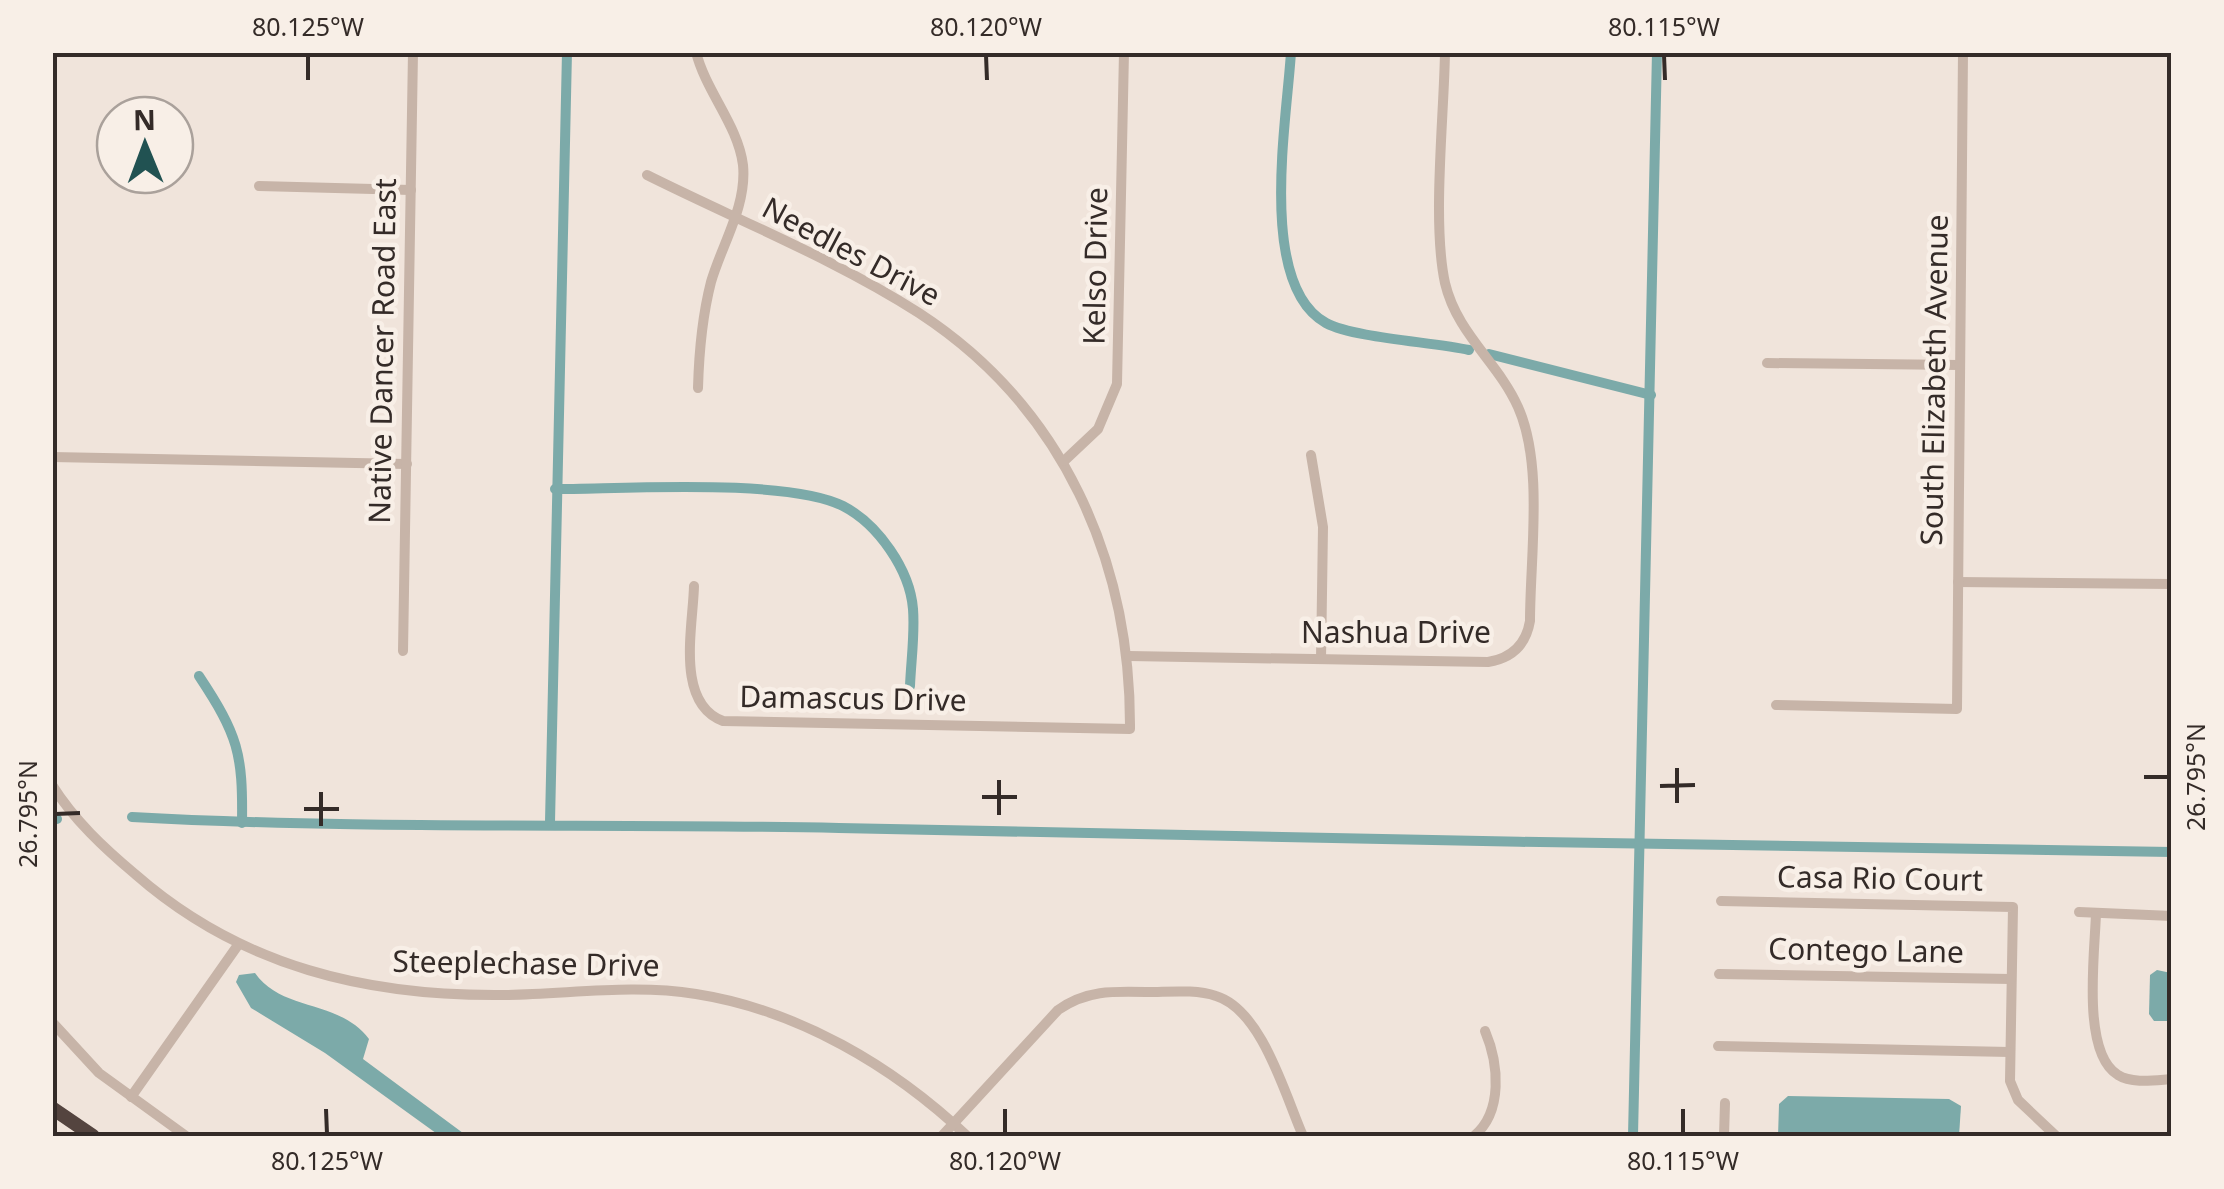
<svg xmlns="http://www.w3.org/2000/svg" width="2224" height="1189" viewBox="0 0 2224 1189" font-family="'Noto Sans',sans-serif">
<rect width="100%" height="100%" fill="#f0e4db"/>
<g fill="#7caaa9">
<path d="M2157,970L2171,973V1021H2154L2149,1014L2150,975Z"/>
<path d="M255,973C282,1012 339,999 369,1039L363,1059L467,1136H440L325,1053L251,1008L236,982L239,975Z"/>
<path d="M1788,1096L1949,1099L1961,1106L1959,1136H1778L1779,1104Z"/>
</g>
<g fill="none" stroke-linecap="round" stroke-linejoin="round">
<g stroke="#7caaa9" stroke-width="10">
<path d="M1291,52C1287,120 1257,285 1326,323C1354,338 1433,342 1469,350"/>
<path d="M1489,354L1651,395"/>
<path d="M555,489C622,489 788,478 843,506C878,524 910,570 913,609C915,634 911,661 910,686"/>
<path d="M199,676C238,735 243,753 242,823"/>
<path d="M132,817C367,830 604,823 839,828C1284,836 1727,848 2172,852"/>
<path d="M52,819H57"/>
<path d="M550,822L567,52"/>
<path d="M1633,1136L1657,52"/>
</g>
<g stroke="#c7b4a8" stroke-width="10">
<path d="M696,52C706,92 738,125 743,165C747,206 722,244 711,282C702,317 699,352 698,388"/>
<path d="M647,175C737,220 835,259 919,313C1063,407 1131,561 1130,729L723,721C675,703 693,627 694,586"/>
<path d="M259,186L411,190"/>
<path d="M1767,363L1960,365"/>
<path d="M1311,455L1323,527L1321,659"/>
<path d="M52,457L407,464"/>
<path d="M1064,461L1098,429L1117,384L1124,52"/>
<path d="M1958,582L2172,584"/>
<path d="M403,651L413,52"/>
<path d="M1129,656L1488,662C1512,658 1526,645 1530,621C1530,557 1544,465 1518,407C1498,362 1457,334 1445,283C1432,223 1444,117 1445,52"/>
<path d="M1776,705L1957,709L1963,52"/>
<path d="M52,785C74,820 104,848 135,874C241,967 368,997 507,995C571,994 633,984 696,994C798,1010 893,1066 967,1136"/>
<path d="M1721,901L2013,907L2010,1081L2018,1100L2056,1136"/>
<path d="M2079,912L2172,916"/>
<path d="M2096,913C2095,952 2081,1053 2118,1075C2132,1084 2156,1080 2172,1079"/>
<path d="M1719,974L2011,979"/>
<path d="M52,1022L99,1073L186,1136"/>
<path d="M1718,1046L2010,1052"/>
<path d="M131,1097L238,945"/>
<path d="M942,1136L1058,1010C1086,990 1113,991 1147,992C1169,992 1195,989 1216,996C1262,1010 1285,1095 1303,1136"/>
<path d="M1474,1136C1503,1112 1499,1064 1485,1031"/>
<path d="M1724,1136L1725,1103"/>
</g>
<path stroke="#54443f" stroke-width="14" d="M52,1108L93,1136"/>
</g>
<path fill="none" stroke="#342b28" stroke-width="4" d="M308,55V80M986,55L987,80M1664,55L1665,80M1677,768V803M2144,777H2169M999,780V815M1660,786L1695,785M321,792V826M982,797H1017M304,809H339M55,814L80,813M326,1109L327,1134M1005,1109V1134M1683,1109V1134"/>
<g text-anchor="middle" stroke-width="9" stroke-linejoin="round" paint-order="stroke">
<g font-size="30" fill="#342b28" stroke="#f8efe7">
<text transform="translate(851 252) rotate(28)" y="10">Needles Drive</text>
<text transform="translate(1096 266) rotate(-89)" y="10">Kelso Drive</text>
<text transform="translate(383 351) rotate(-89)" y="10">Native Dancer Road East</text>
<text transform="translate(1935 380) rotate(-89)" y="10">South Elizabeth Avenue</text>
<text x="1396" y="643">Nashua Drive</text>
<text transform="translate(853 699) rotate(1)" y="10">Damascus Drive</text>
<text transform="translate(1880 879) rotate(1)" y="10">Casa Rio Court</text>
<text transform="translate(1866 951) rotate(1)" y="10">Contego Lane</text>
<text transform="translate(526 964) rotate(1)" y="10">Steeplechase Drive</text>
</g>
</g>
<rect width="2224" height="1189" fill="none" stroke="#f8efe7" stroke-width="110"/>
<g transform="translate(145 145) rotate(359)"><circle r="48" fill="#f8efe7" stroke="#aaa19b" stroke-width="2.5"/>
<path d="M0-8L18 38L0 25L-18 38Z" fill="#215252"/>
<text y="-15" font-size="28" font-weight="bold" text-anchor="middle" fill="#342b28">N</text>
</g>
<rect x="55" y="55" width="2114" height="1079" fill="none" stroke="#342b28" stroke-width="4"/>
<g font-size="25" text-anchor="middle" fill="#342b28">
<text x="308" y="36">80.125°W</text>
<text x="986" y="36">80.120°W</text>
<text x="1664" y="36">80.115°W</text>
<text transform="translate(2196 777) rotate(-90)" y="9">26.795°N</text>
<text transform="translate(28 814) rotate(-90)" y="9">26.795°N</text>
<text x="327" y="1170">80.125°W</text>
<text x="1005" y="1170">80.120°W</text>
<text x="1683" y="1170">80.115°W</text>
</g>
</svg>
